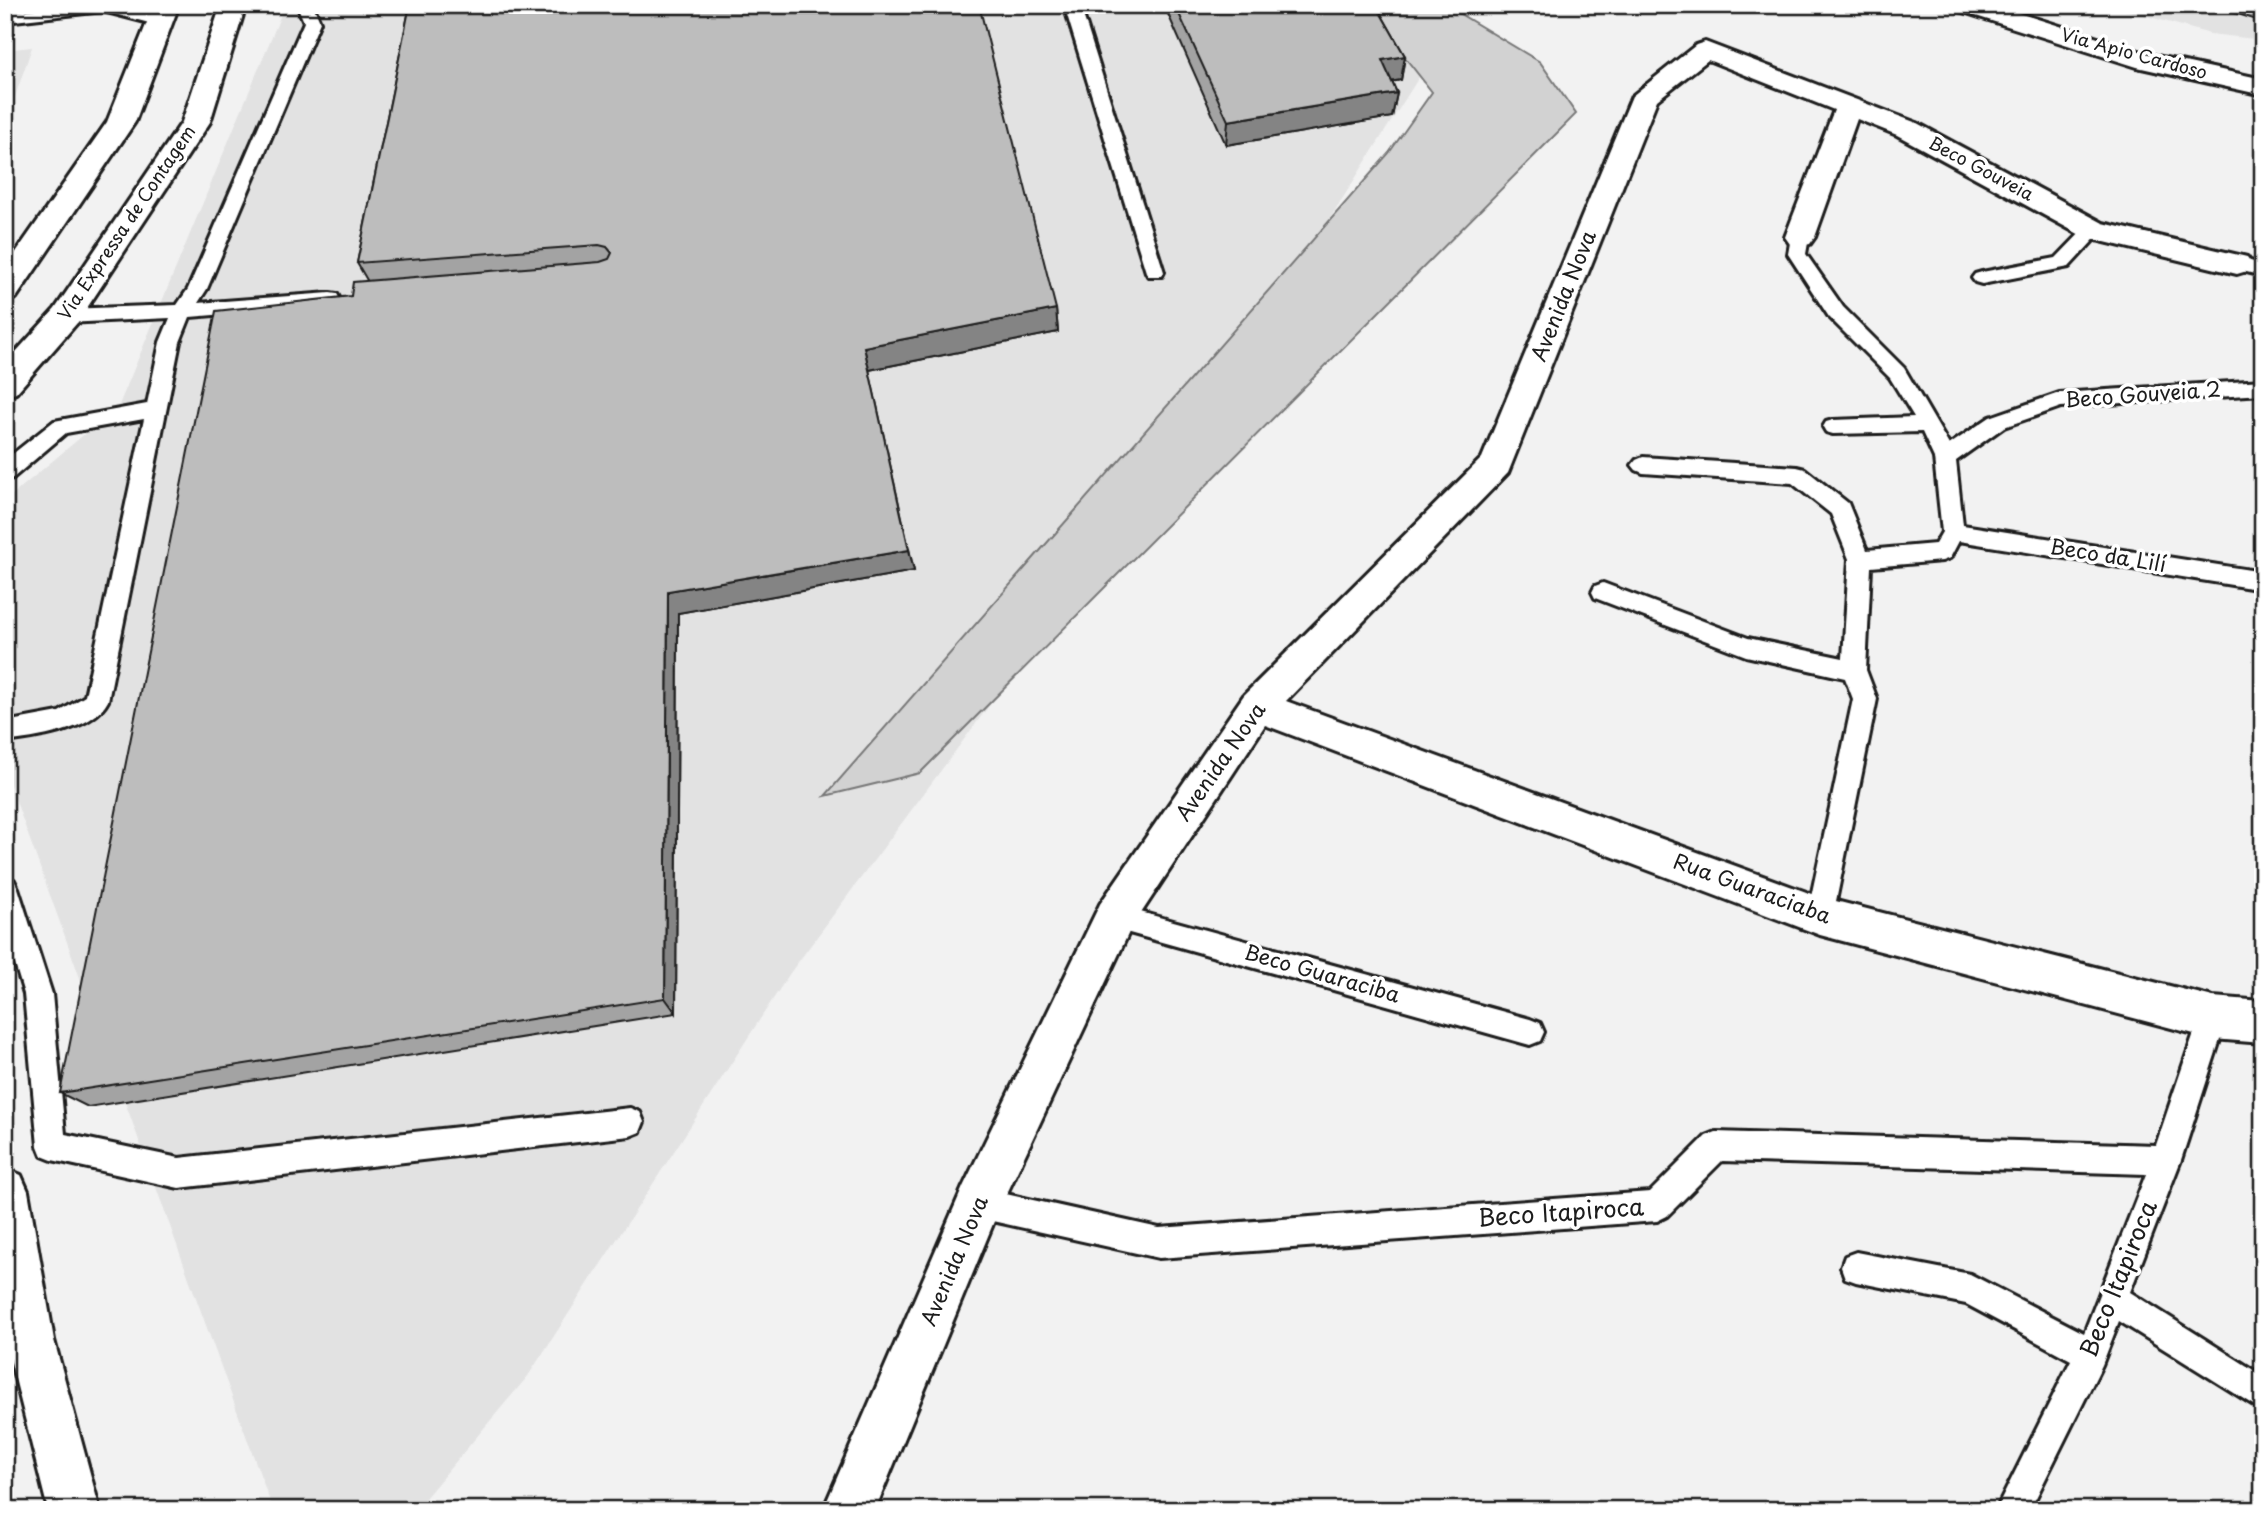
<svg xmlns="http://www.w3.org/2000/svg" width="2268" height="1515" viewBox="0 0 2268 1515" font-family="'Playpen Sans',sans-serif">
<rect width="100%" height="100%" fill="#f2f2f2"/>
<filter id="ink" filterUnits="userSpaceOnUse"><feTurbulence type="fractalNoise" baseFrequency=".0143" numOctaves="2"/><feDisplacementMap in="SourceGraphic" scale="14" xChannelSelector="R" yChannelSelector="G"/><feConvolveMatrix kernelMatrix="1 2 1 2 8 2 1 2 1" color-interpolation-filters="sRGB"/></filter>
<g filter="url(#ink)">
<g fill="#e2e2e2">
<path d="M285,5H1419L1443,39L1208,412L790,973L528,1376L415,1510H273L5,771V501L119,405Z"/>
<path d="M2108,5H2263V40L2210,34Z"/>
<path d="M32,47L5,126V50Z"/>
</g>
<path fill="#d2d2d2" stroke="#777" stroke-width="2" d="M1364,5H1445L1540,62L1576,114L920,773L825,796L1389,153L1432,92Z"/>
<g fill="none" stroke-linecap="round" stroke-linejoin="round">
<defs>
<g id="service">
<path d="M77,5H117L167,18L169,21L161,26L103,11L5,22V12Z"/>
<path d="M297,5H313L320,22L207,289L198,303L330,293L337,294L340,299L337,304L330,305L190,317L180,342L108,701C93,731 35,738 5,742V722L59,712L85,696L144,419L66,433L13,478L5,480V460L54,421L147,404L160,342L170,318L66,323L59,321L56,316L59,311L66,309L177,305L188,289L304,22Z"/>
<path d="M1064,5H1080L1164,272L1162,276H1148L1146,272Z"/>
<path d="M2094,224L2103,230L2069,267L1982,284L1975,282L1972,278L1975,274L1982,272L2056,258L2087,226Z"/>
<path d="M1800,231L1809,237L1806,254L1843,307L1904,368L1949,445L1990,417L2059,393L2263,380V394L2061,407L2004,427L1956,461L1963,525L2263,572V590L1959,541L1950,558L1942,561L1871,567L1866,670L1877,699L1833,916L1829,924L1820,928L1811,924L1807,916L1853,699L1845,678L1746,656L1595,598L1592,592L1595,586L1603,583L1748,638L1843,658L1849,559L1831,514L1792,483L1643,473L1636,470L1632,465L1636,460L1643,457L1797,467L1805,469L1848,503L1867,550L1935,544L1942,532L1934,458L1922,432L1833,434L1826,432L1823,427L1826,422L1833,420L1914,417L1890,378L1829,317L1788,254L1791,237Z"/>
<path d="M2237,258L2263,264V276L2230,268L2228,264L2230,260Z"/>
<path d="M5,876L14,880L18,888L52,994L65,1134L179,1158L630,1108L640,1112L644,1122L640,1132L630,1136L179,1188L52,1160L42,1156L38,1146L24,994L5,931Z"/>
<path d="M1115,905L1530,1019L1540,1023L1544,1032L1540,1041L1530,1045L1115,929L1106,925L1102,917L1106,909Z"/>
<path d="M2213,1005L2223,1009L2227,1018L2181,1160L2130,1292L2263,1376V1411L2119,1321L2102,1365L2030,1510H1996L2071,1360L1966,1304L1856,1282L1845,1278L1841,1267L1845,1256L1856,1252L1970,1274L2084,1333L2146,1174L1722,1161L1667,1216L1657,1221L1159,1258L979,1218L969,1213L964,1203L969,1193L979,1188L1159,1228L1650,1192L1706,1136L1716,1132L2156,1145L2199,1018L2203,1009Z"/>
</g>
<g id="minor">
<path d="M1705,42L1917,123L2103,223L2247,257L2252,264L2247,271L2237,274L2084,237L1897,135L1857,119L1815,237L1810,244L1800,246L1790,244L1785,237L1834,110L1708,60L1657,100L1508,473L1286,701L1820,897L2213,997L2263,1001V1043L2213,1039L1820,935L1265,725L1130,930L995,1219L875,1510H823L963,1187L1100,904L1244,695L1482,458L1632,96L1696,45Z"/>
<path d="M5,1168L21,1175L28,1191L54,1340L100,1510H48L5,1338Z"/>
</g>
<path id="tertiary" d="M1954,5H1993L2152,55L2263,79V95L2137,67L1957,10Z"/>
<g id="trunk">
<path d="M154,5H179L135,122L16,298L5,301V268L107,122Z"/>
<path d="M221,5H246L210,122L77,323L16,393L5,396V364L55,309L182,122Z"/>
</g>
</defs>
<use href="#service" stroke="#1c1c1c" stroke-width="6"/>
<use href="#minor" stroke="#1c1c1c" stroke-width="6"/>
<use href="#tertiary" stroke="#1c1c1c" stroke-width="6"/>
<use href="#trunk" stroke="#1c1c1c" stroke-width="6"/>
<use href="#service" fill="#fff" fill-rule="evenodd"/>
<use href="#minor" fill="#fff" fill-rule="evenodd"/>
<use href="#tertiary" fill="#fff" fill-rule="evenodd"/>
<use href="#trunk" fill="#fff" fill-rule="evenodd"/>
</g>
<g fill="#a3a3a3" stroke="#1c1c1c" stroke-width="2">
<path d="M410,5L1056,309L1058,332L869,370L914,571L678,613L676,1013L88,1107L60,1093L367,280L357,263Z"/>
<path d="M1164,5H1376L1405,56L1401,80L1392,82L1397,93L1392,117L1226,145Z"/>
<path d="M2209,5H2263V22Z"/>
</g>
<g fill="#848484" stroke="#1c1c1c" stroke-width="2">
<path d="M5,5H12V9L5,11Z"/>
<path d="M5,20L8,24L5,39Z"/>
<path d="M1405,56L1401,80L1378,84L1382,60Z"/>
<path d="M1397,93L1392,117L1226,145L1228,121Z"/>
<path d="M1056,309L1058,332L869,370L864,347Z"/>
<path d="M909,550L914,571L678,613L676,1013L665,998L668,591Z"/>
</g>
<g fill="#bdbdbd" stroke="#1c1c1c" stroke-width="2">
<path d="M410,5H979L1056,309L864,347L909,550L668,591L665,998L60,1093L216,311L351,296L353,282L600,262L609,259L612,253L607,247L599,245L357,263Z"/>
<path d="M1175,5H1376L1405,56L1382,60L1397,93L1228,121Z"/>
</g>
</g>
<g text-anchor="middle" stroke-width="7" stroke-linejoin="round" paint-order="stroke">
<g font-size="18" fill="#1c1c1c" stroke="#fff">
<text transform="translate(2134 54) rotate(15)" y="6">Via Apio Cardoso</text>
<text transform="translate(1981 169) rotate(28)" y="6">Beco Gouveia</text>
<text transform="translate(127 223) rotate(-56)" y="6">Via Expressa de Contagem</text>
</g>
<g font-size="21" fill="#1c1c1c" stroke="#fff">
<text transform="translate(1564 296) rotate(-68)" y="7">Avenida Nova</text>
<text transform="translate(2143 395) rotate(-4)" y="7">Beco Gouveia 2</text>
<text transform="translate(2108 556) rotate(9)" y="7">Beco da Lilí</text>
<text transform="translate(1221 762) rotate(-55)" y="7">Avenida Nova</text>
<text transform="translate(1752 889) rotate(20)" y="7">Rua Guaraciaba</text>
<text transform="translate(1322 974) rotate(16)" y="7">Beco Guaraciba</text>
<text transform="translate(955 1261) rotate(-67)" y="7">Avenida Nova</text>
</g>
<g font-size="24" fill="#1c1c1c" stroke="#fff">
<text transform="translate(1561 1213) rotate(-4)" y="8">Beco Itapiroca</text>
<text transform="translate(2119 1279) rotate(-68)" y="8">Beco Itapiroca</text>
</g>
</g>
<rect width="2268" height="1515" fill="none" stroke="#fff" stroke-width="28"/>
<rect x="14" y="14" width="2240" height="1487" fill="none" stroke="#1c1c1c" stroke-width="2.5" filter="url(#ink)"/>
</svg>
